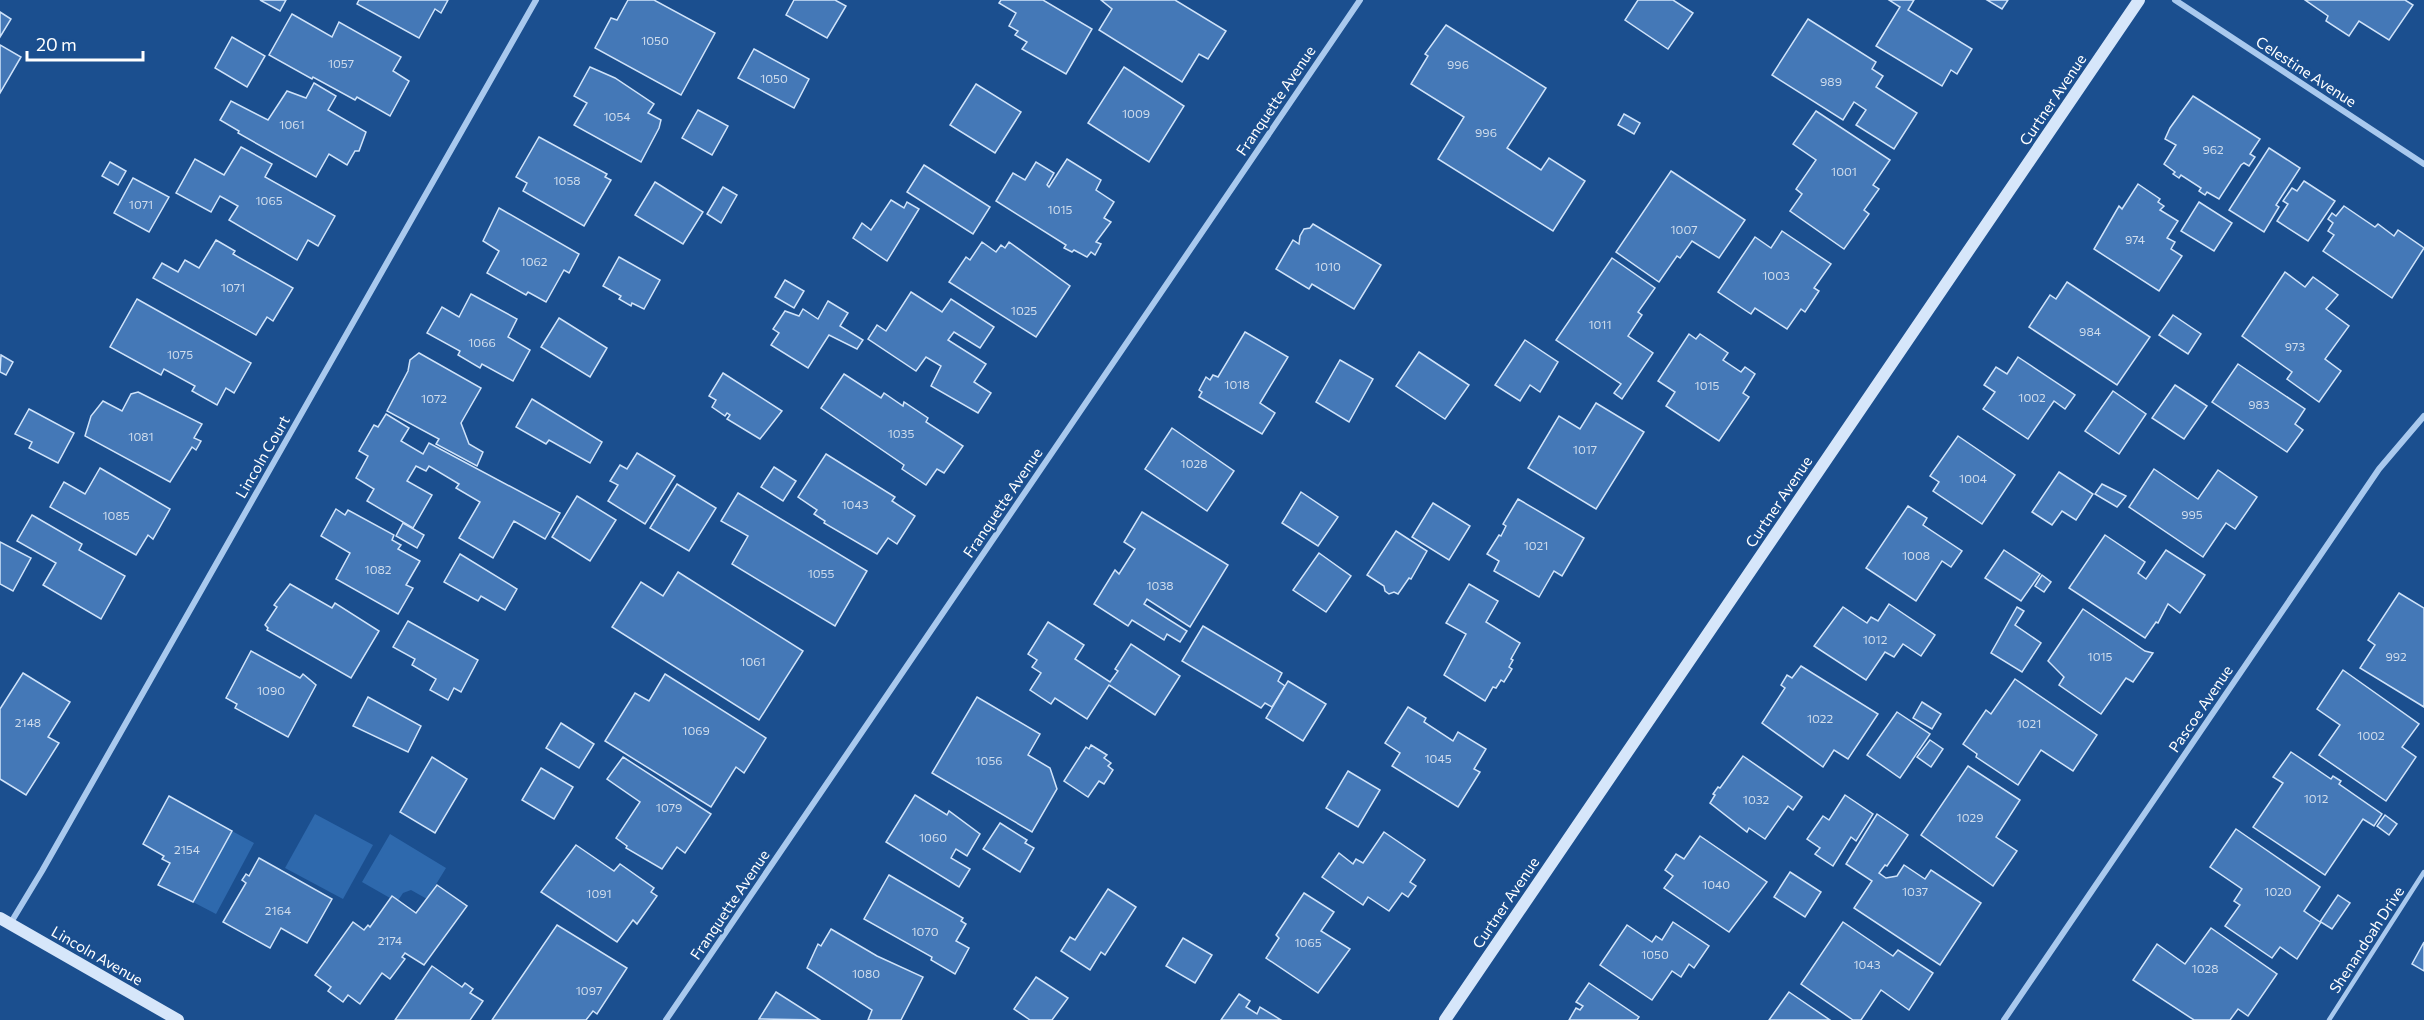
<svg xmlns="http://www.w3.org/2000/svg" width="2424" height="1020" viewBox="0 0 2424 1020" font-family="Commissioner,sans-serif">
<rect width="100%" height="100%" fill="#1b4f8f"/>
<g fill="#2e69ad">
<path d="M315,814L373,845L343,899L285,868Z"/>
<path d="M232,831L254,843L216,914L193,902Z"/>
<path d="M390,834L446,868L427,899L411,890L403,893L397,902L362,882Z"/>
</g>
<g fill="#4478b7" stroke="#cfe3fa" stroke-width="1.5">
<path d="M260,0H286L280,11Z"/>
<path d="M359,0H448L441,13L435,9L419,38L357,4Z"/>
<path d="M628,0H654L715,33L681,95L595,48L611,18L617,20Z"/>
<path d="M794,0H835L846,6L827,38L786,15Z"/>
<path d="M1001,0H1043L1092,29L1066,74L1022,49L1027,42L1015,35L1018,31L1009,26L1016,13L999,3Z"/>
<path d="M1101,0H1175L1226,31L1208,59L1199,54L1182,82L1099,30L1112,9Z"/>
<path d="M1638,0H1673L1693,13L1668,49L1625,20Z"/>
<path d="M1889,0H1914L1908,10L1972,49L1957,74L1951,70L1942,86L1876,46L1900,7Z"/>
<path d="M1987,0H2008L2002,9Z"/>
<path d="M2305,0H2405L2413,5L2389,40L2359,21L2349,36L2326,21L2328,16Z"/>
<path d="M0,12L11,19L0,37Z"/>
<path d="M292,14L332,37L339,22L401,57L393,71L409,81L390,116L357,97L355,100L313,77L312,79L269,55Z"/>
<path d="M1808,19L1876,62L1872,69L1883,76L1876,87L1917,113L1894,149L1856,125L1866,110L1854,102L1843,120L1772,75Z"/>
<path d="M1446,25L1546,88L1507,148L1541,170L1549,158L1585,181L1553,231L1438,159L1464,117L1411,84L1428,56L1425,54Z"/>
<path d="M232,37L265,56L247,87L215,68Z"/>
<path d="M0,45L21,57L0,93Z"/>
<path d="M754,49L809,79L794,108L738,78Z"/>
<path d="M590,67L615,78L654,104L648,113L661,120L659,128L641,162L574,125L587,103L574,96Z"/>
<path d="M1124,67L1184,106L1149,162L1088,123Z"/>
<path d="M314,83L336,96L328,110L366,132L359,151H355L347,165L329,154L316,177L238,133L239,131L220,120L231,101L268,120L287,91L306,98Z"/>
<path d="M976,84L1021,112L995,153L950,125Z"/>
<path d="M2193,96L2260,139L2250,154L2255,157L2249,166L2244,163L2241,165L2219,199L2207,192L2205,195L2199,191L2201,188L2181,175L2179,178L2173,174L2175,172L2164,164L2176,145L2165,139L2170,128Z"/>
<path d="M698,110L728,126L712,155L682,138Z"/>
<path d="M1816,111L1890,160L1873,185L1879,189L1864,210L1869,214L1844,249L1790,211L1802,194L1796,189L1816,160L1793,144Z"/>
<path d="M1624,114L1640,123L1634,134L1618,125Z"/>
<path d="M539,137L607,174L605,177L611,180L584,226L523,191L527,183L516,177Z"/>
<path d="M241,147L272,164L265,177L335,216L318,246L308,240L297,260L229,220L238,206L220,196L211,212L176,193L195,159L224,175Z"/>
<path d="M2269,148L2300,168L2276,205L2279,207L2264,232L2229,210Z"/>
<path d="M1067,159L1101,180L1096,190L1114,202L1104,218L1111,222L1096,242L1101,244L1095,255L1091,252L1087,257L1074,250L1072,252L1064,248L1066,245L996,201L1013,173L1025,180L1036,162L1054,173L1047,185L1049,187Z"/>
<path d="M110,162L126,171L118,185L102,176Z"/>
<path d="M924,165L990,207L973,234L907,192Z"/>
<path d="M1671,171L1745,220L1719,258L1692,241L1680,258L1677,256L1659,282L1616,252Z"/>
<path d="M133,178L169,197L149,232L114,213Z"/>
<path d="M2304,181L2335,201L2308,241L2277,221L2288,204L2283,201L2292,188L2297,191Z"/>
<path d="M655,182L703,212L683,244L635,215Z"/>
<path d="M2138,184L2160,199L2158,202L2164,206L2160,210L2178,221L2167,238L2175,242L2171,249L2182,256L2159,291L2094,249L2119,206L2122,209Z"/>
<path d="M723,187L737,195L721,223L707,214Z"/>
<path d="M891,200L904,208L907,202L919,209L887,261L853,238L862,223L871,230Z"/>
<path d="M2199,202L2232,223L2214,251L2181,231Z"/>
<path d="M2344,206L2375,227L2378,224L2394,236L2398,230L2424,248L2392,298L2323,251L2334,235L2328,231L2333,223L2328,219L2332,213L2336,216Z"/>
<path d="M499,208L579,254L569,273L564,270L546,302L528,292L526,295L487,273L499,251L483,241Z"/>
<path d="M1313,224L1381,265L1354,309L1312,284L1309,289L1276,269L1293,240L1299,244L1300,236L1304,229L1310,228Z"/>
<path d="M1782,231L1831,264L1814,288L1819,291L1805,312L1801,309L1787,329L1755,308L1751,314L1718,292L1755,237L1771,248Z"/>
<path d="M216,240L235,251L233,254L293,288L273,321L267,317L256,335L153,278L162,263L178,272L185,260L199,268Z"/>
<path d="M982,242L996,252L1001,245L1005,248L1009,242L1070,286L1036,337L949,282L966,257L970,260Z"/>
<path d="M619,257L660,280L644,309L632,303L631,306L619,299L621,296L603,286Z"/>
<path d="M1612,258L1655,288L1638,312L1642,315L1628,336L1653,353L1622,399L1614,393L1621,384L1556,340Z"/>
<path d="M2285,272L2305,287L2313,277L2338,295L2326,309L2349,326L2325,359L2341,371L2319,402L2287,379L2292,372L2242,336Z"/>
<path d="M785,280L804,291L794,308L775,297Z"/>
<path d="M2067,282L2150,337L2117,385L2029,327L2050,295L2056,299Z"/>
<path d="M911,292L942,312L951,299L994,327L980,348L954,332L948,340L986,364L974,382L991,393L978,413L931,386L941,366L926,357L916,371L868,339L877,325L886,331Z"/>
<path d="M471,294L517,319L508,337L530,350L513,381L482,364L480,368L458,355L460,351L427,333L442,307L459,317Z"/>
<path d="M137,299L251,363L234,393L226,388L217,405L192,391L195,386L164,369L161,375L110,347Z"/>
<path d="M828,301L848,313L840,326L863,340L857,349L829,335L808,368L771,345L779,333L773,329L785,311L799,316L803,309L818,319Z"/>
<path d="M2173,315L2201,334L2188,354L2159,335Z"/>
<path d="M559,318L607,348L590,377L541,347Z"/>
<path d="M1245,332L1288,357L1260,403L1275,413L1262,434L1199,397L1202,392L1199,390L1206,377L1210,380L1213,375L1218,377Z"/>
<path d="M1689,334L1696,339L1700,334L1728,353L1723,360L1741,372L1745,367L1755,374L1743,393L1749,397L1719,441L1666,406L1675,392L1658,381Z"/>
<path d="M1525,340L1558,362L1540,392L1530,385L1520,401L1495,385Z"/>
<path d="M1419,352L1469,385L1445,419L1396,386Z"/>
<path d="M419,353L481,388L461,423L469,444L483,452L477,466L436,444L439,439L387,411L408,371L410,360Z"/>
<path d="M1,355L13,362L6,375L0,372Z"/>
<path d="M2018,357L2075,395L2065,409L2054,401L2028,439L1983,409L1995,392L1984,385L1996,367L2007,374Z"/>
<path d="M1340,360L1373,379L1349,422L1316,402Z"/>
<path d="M2238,364L2305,409L2295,424L2303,430L2287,452L2212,402Z"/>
<path d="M723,373L782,411L760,439L727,419L730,415L727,413L725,416L712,407L716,400L709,396Z"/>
<path d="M844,374L881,398L884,393L903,406L904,402L928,418L926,422L963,446L944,473L937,469L926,485L902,469L904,465L821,408Z"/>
<path d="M2175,385L2207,406L2184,439L2152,418Z"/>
<path d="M2113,391L2146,414L2119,454L2085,431Z"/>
<path d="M138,392L202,424L194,438L201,441L196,450L192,447L170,482L85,436L91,416L103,401L122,411L131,394Z"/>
<path d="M532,399L602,442L590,463L549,440L546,444L516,427Z"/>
<path d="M1596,403L1644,432L1596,509L1528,468L1559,416L1580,429Z"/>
<path d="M29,409L74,433L58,463L29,448L32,442L15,434Z"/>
<path d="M386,414L409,428L401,441L423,454L429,443L560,513L545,539L514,521L493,558L459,538L480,502L456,488L459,484L429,466L426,471L416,466L407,481L432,495L413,528L367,501L374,489L356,478L368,456L359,451L374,425L378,427Z"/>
<path d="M1172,428L1234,471L1207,511L1145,469Z"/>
<path d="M1958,436L2015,475L1982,524L1933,491L1939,482L1930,476Z"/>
<path d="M637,453L675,476L645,524L608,501L618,485L610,481L620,465L627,469Z"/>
<path d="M826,454L895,497L892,501L915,516L897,544L888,538L877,554L824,523L825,521L814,514L817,510L798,497Z"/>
<path d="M774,467L796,481L783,501L761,487Z"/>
<path d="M100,468L170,509L153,539L148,535L136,555L50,507L64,482L85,494Z"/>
<path d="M2154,469L2198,499L2218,470L2257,497L2235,529L2226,523L2203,557L2129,507Z"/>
<path d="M2059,472L2093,494L2076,520L2062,511L2052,525L2032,512Z"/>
<path d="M677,484L716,508L689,551L650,528Z"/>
<path d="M2102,484L2126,496L2117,507L2095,494Z"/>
<path d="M1301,492L1338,517L1318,546L1282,523Z"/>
<path d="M738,493L867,571L835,626L732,564L748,536L721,521Z"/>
<path d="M577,496L616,520L590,561L552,537Z"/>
<path d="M1518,499L1584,538L1562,576L1554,571L1539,597L1494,571L1499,561L1487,554L1499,535L1501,536L1506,526L1503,524Z"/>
<path d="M1433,503L1470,526L1449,560L1412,537Z"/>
<path d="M1908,506L1927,518L1923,525L1962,551L1951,567L1942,561L1916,601L1866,568Z"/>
<path d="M336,509L345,515L348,510L394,535L392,540L401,545L398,549L420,561L406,585L413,588L398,614L336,579L350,553L321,536Z"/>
<path d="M1142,512L1228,565L1190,627L1147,599L1144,604L1187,631L1180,642L1167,634L1164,640L1132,620L1128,626L1094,604L1115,570L1119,574L1135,549L1124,542Z"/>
<path d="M32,515L82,544L79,550L125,576L101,619L43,585L56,563L17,541Z"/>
<path d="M403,523L424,535L417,548L396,536Z"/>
<path d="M1396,531L1427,551L1411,579L1409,578L1398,594L1394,592L1389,594L1385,591L1384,586L1367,575Z"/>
<path d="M2105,535L2145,562L2138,573L2146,579L2166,550L2205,575L2180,613L2168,604L2158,623L2156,622L2145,638L2069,588Z"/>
<path d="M0,542L31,558L13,591L0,584Z"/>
<path d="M2004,550L2040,574L2021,601L1985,578Z"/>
<path d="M1319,553L1351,576L1326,612L1293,590Z"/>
<path d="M460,554L517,589L505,610L481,596L478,601L444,582Z"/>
<path d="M678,572L803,651L759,720L612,627L641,582L663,596Z"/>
<path d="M2042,575L2051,582L2044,592L2035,586Z"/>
<path d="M290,584L332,608L335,603L379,631L351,678L267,630L268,628L265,625L277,607L274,605Z"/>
<path d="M1469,584L1498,601L1486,622L1520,643L1511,659L1513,660L1509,667L1512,669L1504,682L1501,680L1496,688L1493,687L1485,701L1444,675L1466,634L1446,623Z"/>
<path d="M2399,593L2424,608V707L2360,668L2375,645L2368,640Z"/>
<path d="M1889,604L1935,635L1921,656L1903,644L1894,657L1885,652L1866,680L1814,646L1843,607L1867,623L1871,617L1878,621Z"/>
<path d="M2017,607L2024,611L2015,625L2041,643L2022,672L1991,653Z"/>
<path d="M2083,609L2145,651L2153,653L2133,682L2126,678L2101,714L2059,685L2064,677L2048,661Z"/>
<path d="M408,621L478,660L461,692L454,688L448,700L430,690L436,679L412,665L415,659L393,647Z"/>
<path d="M1048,622L1084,645L1075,659L1110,682L1118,671L1115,669L1131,644L1180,676L1155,715L1109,685L1087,719L1055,698L1051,704L1030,690L1041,673L1032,667L1037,660L1028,654Z"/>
<path d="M1203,626L1282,673L1278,681L1285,686L1272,707L1265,703L1261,708L1182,661Z"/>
<path d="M251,651L300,678L303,674L316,685L288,737L235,708L237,704L226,698Z"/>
<path d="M1801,666L1878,714L1848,759L1834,750L1823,767L1762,723L1785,688L1781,685L1787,675L1792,678Z"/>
<path d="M2343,670L2419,724L2402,747L2416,757L2386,801L2319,755L2340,725L2317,709Z"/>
<path d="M23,673L70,702L48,737L59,743L26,795L0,779V709Z"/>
<path d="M665,674L766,738L744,773L736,767L711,807L605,741L635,693L649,701Z"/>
<path d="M2015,679L2097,735L2073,771L2041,750L2018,785L1976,757L1977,754L1963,744L1986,710L1991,714Z"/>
<path d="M1288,681L1326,704L1303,741L1266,718Z"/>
<path d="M368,697L421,726L408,752L353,726Z"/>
<path d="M977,697L1040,734L1028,755L1050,768L1057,789L1032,832L932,773Z"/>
<path d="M1922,702L1941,714L1932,729L1913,718Z"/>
<path d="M1408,707L1426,718L1424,722L1453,741L1458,732L1486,749L1474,769L1480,772L1458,807L1392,766L1400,753L1385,743Z"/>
<path d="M1897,712L1930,734L1900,778L1867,755Z"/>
<path d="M561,723L594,744L579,768L546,748Z"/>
<path d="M1930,740L1943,749L1931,767L1917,757Z"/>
<path d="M1091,745L1107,755L1104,758L1111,763L1108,766L1113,770L1104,784L1099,781L1088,797L1064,781L1086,747L1089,749Z"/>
<path d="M2291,752L2331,779L2333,776L2341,781L2339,784L2382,814L2374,826L2363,819L2325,875L2253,827L2283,783L2273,777Z"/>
<path d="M1743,756L1802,797L1793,810L1788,806L1765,839L1749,828L1747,832L1710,803L1715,795L1713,794L1718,787L1720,788Z"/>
<path d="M432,757L467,779L435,833L400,812Z"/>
<path d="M623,757L711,814L685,853L677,847L662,869L626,848L627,846L616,838L640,802L607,779Z"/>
<path d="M1968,766L2020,800L1996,837L2017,851L1993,886L1921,835Z"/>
<path d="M541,768L573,787L554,819L522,800Z"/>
<path d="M1348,771L1380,790L1358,827L1326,808Z"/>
<path d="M915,795L947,815L949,811L980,834L967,856L956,849L951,858L970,869L959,887L886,842Z"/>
<path d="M1845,795L1873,814L1856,841L1851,837L1833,866L1815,854L1820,848L1807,839L1823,816L1829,820Z"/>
<path d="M169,796L232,831L193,902L158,885L170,863L162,859L164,856L143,844Z"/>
<path d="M1877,814L1908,835L1887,866L1885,865L1879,873L1886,878L1897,876L1904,865L1925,879L1931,870L1981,903L1940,965L1854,908L1872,881L1846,864Z"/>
<path d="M2385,815L2397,824L2389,835L2377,826Z"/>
<path d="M1000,823L1027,840L1025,843L1034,848L1020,872L983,849Z"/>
<path d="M2236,829L2320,887L2304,911L2320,922L2338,895L2350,903L2332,929L2321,922L2297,959L2280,947L2272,958L2225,926L2240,905L2234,901L2242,889L2210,867Z"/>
<path d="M1384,832L1425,860L1410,882L1416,886L1408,897L1402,893L1389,911L1368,897L1363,905L1322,877L1339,853L1353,864L1356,859L1363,863Z"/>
<path d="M1700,836L1767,882L1729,932L1664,888L1673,876L1665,870L1676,854L1684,859Z"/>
<path d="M576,845L614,871L620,864L654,888L651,892L657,896L637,924L633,920L617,942L541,892Z"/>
<path d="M259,858L332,899L307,943L281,928L270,948L223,922L246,883L242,880L246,874L249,876Z"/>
<path d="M1790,872L1821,892L1805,917L1774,897Z"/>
<path d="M889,875L963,918L961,921L966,924L956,941L969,948L955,974L931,960L932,957L864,919Z"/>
<path d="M437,885L467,906L424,965L405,953L402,957L405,959L390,979L382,973L360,1004L348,995L343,1002L328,991L331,987L315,975L353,922L364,930L368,925L370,927L392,896L416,913Z"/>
<path d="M1108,889L1136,907L1105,955L1101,952L1090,970L1061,951L1070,937L1075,940Z"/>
<path d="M1304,893L1334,912L1321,931L1350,949L1318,993L1266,958L1279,938L1276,935Z"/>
<path d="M1673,922L1709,946L1694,968L1689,964L1681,977L1672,971L1652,1000L1600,965L1627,925L1652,942L1656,936L1662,940Z"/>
<path d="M1843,922L1893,956L1898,950L1933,973L1909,1010L1881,990L1861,1020H1853L1801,984Z"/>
<path d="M557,925L627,968L597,1014L593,1011L586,1020H492Z"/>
<path d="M2211,928L2277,974L2248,1016L2238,1009L2230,1020H2194L2133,980L2157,944L2185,964Z"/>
<path d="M831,929L877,956L923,977L901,1020H868L872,1010L807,968L818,944L821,946Z"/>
<path d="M1183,938L1212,955L1195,983L1166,966Z"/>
<path d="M2424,942V971L2412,964Z"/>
<path d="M432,966L462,987L465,983L473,989L470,993L483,1001L470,1020H395Z"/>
<path d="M1036,977L1068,998L1052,1020H1030L1014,1009Z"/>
<path d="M1589,983L1639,1017L1637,1020H1569L1576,1008L1580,1010L1583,1006L1576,1002Z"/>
<path d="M776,992L820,1020L759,1019Z"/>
<path d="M1789,992L1830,1020H1769Z"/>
<path d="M1239,994L1250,1001L1246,1007L1257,1014L1260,1007L1281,1020H1221Z"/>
</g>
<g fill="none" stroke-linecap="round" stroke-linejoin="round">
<path stroke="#a9c9ee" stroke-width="4.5" d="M2329,1020L2424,872"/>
<g stroke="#a9c9ee" stroke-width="6">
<path d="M2175,0L2424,164"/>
<path d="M10,924L42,871L536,0"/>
<path d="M666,1020L1360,0"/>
<path d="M2004,1020L2379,469L2424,416"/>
</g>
<g stroke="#d6e6fa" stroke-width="12">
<path d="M0,918L178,1020"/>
<path d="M1445,1020L2139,0"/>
</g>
</g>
<g text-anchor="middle" stroke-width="4.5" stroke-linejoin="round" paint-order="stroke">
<g font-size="12" fill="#d0dded">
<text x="655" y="45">1050</text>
<text x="341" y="68">1057</text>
<text x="1458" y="69">996</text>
<text x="774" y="83">1050</text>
<text x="1831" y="86">989</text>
<text x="1136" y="118">1009</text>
<text x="617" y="121">1054</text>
<text x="292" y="129">1061</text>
<text x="1486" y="137">996</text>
<text x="2213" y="154">962</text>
<text x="1844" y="176">1001</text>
<text x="567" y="185">1058</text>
<text x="269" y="205">1065</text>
<text x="141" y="209">1071</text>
<text x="1060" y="214">1015</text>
<text x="1684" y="234">1007</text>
<text x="2135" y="244">974</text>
<text x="534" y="266">1062</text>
<text x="1328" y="271">1010</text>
<text x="1776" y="280">1003</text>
<text x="233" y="292">1071</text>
<text x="1024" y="315">1025</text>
<text x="1600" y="329">1011</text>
<text x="2090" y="336">984</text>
<text x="482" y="347">1066</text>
<text x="2295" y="351">973</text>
<text x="180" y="359">1075</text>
<text x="1237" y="389">1018</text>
<text x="1707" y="390">1015</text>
<text x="2032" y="402">1002</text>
<text x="434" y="403">1072</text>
<text x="2259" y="409">983</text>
<text x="901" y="438">1035</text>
<text x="141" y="441">1081</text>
<text x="1585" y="454">1017</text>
<text x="1194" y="468">1028</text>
<text x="1973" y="483">1004</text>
<text x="855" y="509">1043</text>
<text x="2192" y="519">995</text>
<text x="116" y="520">1085</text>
<text x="1536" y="550">1021</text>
<text x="1916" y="560">1008</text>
<text x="378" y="574">1082</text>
<text x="821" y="578">1055</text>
<text x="1160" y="590">1038</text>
<text x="1875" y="644">1012</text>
<text x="2100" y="661">1015</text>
<text x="2396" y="661">992</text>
<text x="753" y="666">1061</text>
<text x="271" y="695">1090</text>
<text x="1820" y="723">1022</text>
<text x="28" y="727">2148</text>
<text x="2029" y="728">1021</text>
<text x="696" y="735">1069</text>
<text x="2371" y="740">1002</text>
<text x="1438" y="763">1045</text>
<text x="989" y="765">1056</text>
<text x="2316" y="803">1012</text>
<text x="1756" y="804">1032</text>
<text x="669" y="812">1079</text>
<text x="1970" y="822">1029</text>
<text x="933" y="842">1060</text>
<text x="187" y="854">2154</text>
<text x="1716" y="889">1040</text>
<text x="1915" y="896">1037</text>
<text x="2278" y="896">1020</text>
<text x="599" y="898">1091</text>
<text x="278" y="915">2164</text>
<text x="925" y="936">1070</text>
<text x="390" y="945">2174</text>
<text x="1308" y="947">1065</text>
<text x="1655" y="959">1050</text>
<text x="1867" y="969">1043</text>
<text x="2205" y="973">1028</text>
<text x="866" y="978">1080</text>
<text x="589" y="995">1097</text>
</g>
<g font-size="15" fill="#fff" stroke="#1b4f8f">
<text transform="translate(2306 72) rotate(33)" y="5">Celestine Avenue</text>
<text transform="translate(2053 100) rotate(-56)" y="5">Curtner Avenue</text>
<text transform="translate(1276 101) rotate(-56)" y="5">Franquette Avenue</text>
<text transform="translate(263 457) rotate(-60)" y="5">Lincoln Court</text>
<text transform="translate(1779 502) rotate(-56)" y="5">Curtner Avenue</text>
<text transform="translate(1003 503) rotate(-56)" y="5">Franquette Avenue</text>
<text transform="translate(2201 709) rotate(-56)" y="5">Pascoe Avenue</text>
<text transform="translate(1506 903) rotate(-56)" y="5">Curtner Avenue</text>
<text transform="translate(730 905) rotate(-56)" y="5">Franquette Avenue</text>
<text transform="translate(2367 940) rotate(-57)" y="5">Shenandoah Drive</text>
<text transform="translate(97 956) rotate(30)" y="5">Lincoln Avenue</text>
</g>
</g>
<path d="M27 51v9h116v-9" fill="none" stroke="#ffffff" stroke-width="3"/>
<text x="36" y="51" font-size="18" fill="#ffffff" stroke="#1b4f8f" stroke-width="4.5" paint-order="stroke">20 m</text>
</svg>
